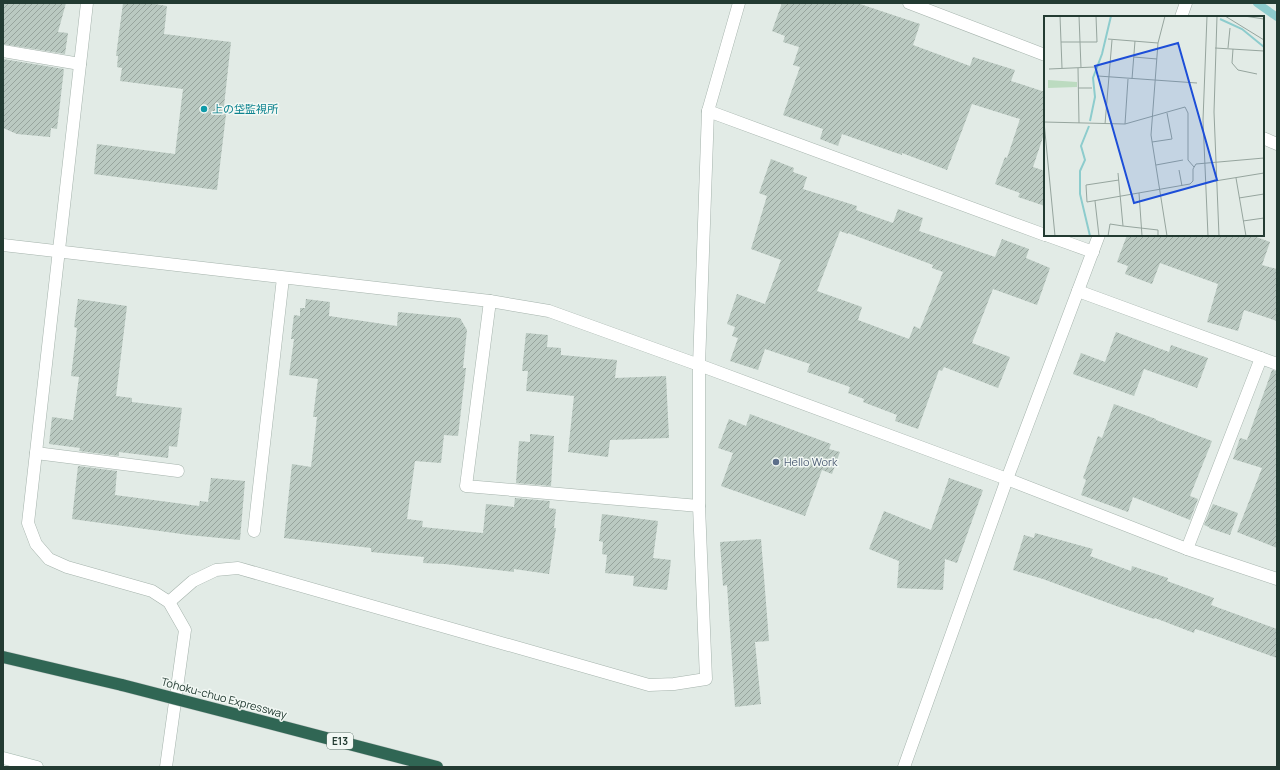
<svg xmlns="http://www.w3.org/2000/svg" width="1280" height="770" viewBox="0 0 1280 770" font-family="Manrope,'Noto Sans JP',sans-serif">
<defs>
<pattern id="building-hatch" width="6" height="6" patternUnits="userSpaceOnUse"><rect width="6" height="6" fill="#bac9c1"/><path d="M-1 1l2-2M0 6l6-6M5 7l2-2" fill="none" stroke="#97a49d"/></pattern>
</defs>
<rect width="100%" height="100%" fill="#e2ebe6"/>
<g fill="none" stroke-linecap="round" stroke-linejoin="round">
<path stroke="#8dcccd" stroke-width="8" d="M1257,3L1277,17"/>
</g>
<g fill="url(#building-hatch)" fill-rule="evenodd">
<path d="M3,3H66L58,32L68,33L65,54L3,44Z"/>
<path d="M123,3H149L167,6L164,34L231,42L224,106H227L217,190L94,174L97,144L175,154L183,89L120,81L122,68L117,67L118,56H116Z"/>
<path d="M782,3H857L920,24L913,45L970,66L973,57L1015,70L1011,81L1045,92V131L1033,167L1045,171V206L1018,197L1020,193L995,184L1005,157L1007,158L1020,119L972,104L947,170L902,153V155L842,134L838,146L820,139L823,129L783,115L800,67L793,65L799,47L783,42L785,36L772,31Z"/>
<path d="M3,59L64,69L57,129L51,128L50,137L17,134L3,128Z"/>
<path d="M771,159L794,168L793,172L807,177L803,189L857,206L856,210L893,223L898,209L923,218L919,231L995,257L1002,239L1029,249L1026,258L1050,268L1037,305L993,289L972,343L1010,357L998,388L944,367L942,371L939,370L918,429L895,421L897,415L863,402L864,399L848,393L850,387L807,372L810,364L765,349L758,370L730,361L738,338L732,336L735,327L727,324L737,294L765,304L781,260L751,249L767,196L759,193ZM840,231L848,234V233L933,265L932,268L943,272L920,329L914,326L909,339L858,320L862,307L817,291Z"/>
<path d="M1127,235H1251L1270,242L1262,265L1277,269V321L1244,310L1238,331L1207,322L1218,284L1160,263L1152,284L1125,274L1128,266L1117,262Z"/>
<path d="M78,299L127,306L116,396L132,398V402L182,408L177,447L169,446L168,458L119,452V456L79,451L80,448L49,444L52,417L73,420L79,377L71,376L77,328L74,327Z"/>
<path d="M306,299L330,302L329,316L397,326L398,312L460,318L467,330L463,368H466L458,436L444,435L441,463L415,461L407,519L423,521L422,527L483,533L486,504L514,507L515,498L550,501L549,508L556,509L554,528H556L549,574L514,569V572L445,564L423,563L424,557L371,552V548L284,538L292,464L311,467L317,417H313L318,379L289,375L294,339H291L294,315L300,316V308H305Z"/>
<path d="M1116,332L1169,352L1171,345L1208,358L1197,388L1144,369L1134,396L1073,374L1081,353L1105,362Z"/>
<path d="M526,333L548,335L547,347L561,348V355L617,360L615,378L666,376L669,438L610,440L608,457L568,452L574,396L526,391L528,371H522Z"/>
<path d="M1272,370L1277,371V548L1237,532L1262,468L1233,459L1240,438L1247,440Z"/>
<path d="M1114,404L1156,419V420L1212,441L1190,496L1198,499L1190,520L1133,497L1128,512L1081,495L1086,480L1083,478L1098,436L1102,438Z"/>
<path d="M750,414L831,444L829,449L840,452L832,474L822,470L805,516L721,486L733,453L718,448L729,419L746,426Z"/>
<path d="M530,434L554,436L551,486L516,483L519,441L530,442Z"/>
<path d="M78,466L117,471L115,495L199,506L200,501L208,502L211,478L245,481L240,540L189,535L72,519Z"/>
<path d="M949,478L983,490L957,563L945,559L943,590L897,588L899,561L869,549L884,511L931,530Z"/>
<path d="M1213,504L1238,513L1230,535L1209,528V527L1204,525Z"/>
<path d="M602,514L658,521L653,558L671,560L667,590L633,586L634,576L605,573L607,555L602,554L603,542L599,541Z"/>
<path d="M1035,533L1093,549L1090,556L1131,571L1132,566L1168,578L1167,581L1214,598L1211,605L1277,629V658L1202,631L1195,629L1194,633L1155,618L1154,619L1119,607L1043,579L1013,570L1024,535L1034,538Z"/>
<path d="M761,539L769,641L755,642L761,704L735,707L727,585L723,586L720,542Z"/>
</g>
<g fill="none" stroke-linecap="round" stroke-linejoin="round">
<defs>
<g id="street">
<path d="M87,3L28,523L36,544L49,559L67,567L152,591L169,602L185,630L166,767"/>
<path d="M909,3L1045,55"/>
<path d="M1181,17L1186,3"/>
<path d="M3,51L80,64"/>
<path d="M708,111L1045,235"/>
<path d="M1263,138L1277,144"/>
<path d="M1046,235L1093,252"/>
<path d="M3,245L490,301L549,311L699,365L1007,479L1187,549L1277,579"/>
<path d="M1078,291L1277,364"/>
<path d="M490,301L466,486L699,506"/>
<path d="M36,453L178,471"/>
<path d="M254,531L283,278"/>
<path d="M1187,549L1261,358"/>
<path d="M169,602L193,581L216,570L238,568L649,685L674,684L706,679L699,506V365L708,111L739,3"/>
<path d="M904,767L1007,479L1099,235"/>
</g>
<path id="secondary" d="M3,758L37,767"/>
<g id="highway">
<path d="M3,657L122,685"/>
<path d="M242,716L437,767"/>
</g>
</defs>
<use href="#street" stroke="#a5b3ac" stroke-width="13"/>
<use href="#secondary" stroke="#a1b7ac" stroke-width="13"/>
<use href="#highway" stroke="#c1c8c6" stroke-width="13"/>
<use href="#street" stroke="#fff" stroke-width="12"/>
<use href="#secondary" stroke="#fff" stroke-width="12"/>
<use href="#highway" stroke="#306654" stroke-width="12"/>
<defs>
<path id="highway-bridge" d="M122,685L242,716"/>
</defs>
<use href="#highway-bridge" stroke="#c1c8c6" stroke-width="13" stroke-linecap="butt"/>
<use href="#highway-bridge" stroke="#306654" stroke-width="12"/>
</g>
<circle fill="#0f9aa8" stroke="#f2f8f4" stroke-width="1.5" cx="204" cy="109" r="4"/>
<circle fill="#5c6f8a" stroke="#f2f8f4" stroke-width="1.5" cx="776" cy="462" r="4"/>
<g text-anchor="middle" stroke-width="3" stroke-linejoin="round" paint-order="stroke">
<rect fill="#f2f8f4" stroke="#61746c" stroke-width="1" x="327" y="733" width="26" height="16" rx="3"/>
<g font-size="10" font-weight="bold" fill="#233b32">
<text x="340" y="745">E13</text>
</g>
<g font-size="11" fill="#0d838f" stroke="#f2f8f4" text-anchor="start">
<text x="212" y="113">上の垈監視所</text>
</g>
<g font-size="11" fill="#4e5e75" stroke="#f2f8f4" text-anchor="start">
<text x="784" y="466">Hello Work</text>
</g>
<g font-size="11" fill="#233b32" stroke="#f2f8f4">
<text transform="translate(224 698) rotate(15)" y="4">Tohoku-chuo Expressway</text>
</g>
</g>
<g transform="translate(1044 16)">
<rect width="220" height="220" fill="#e2ebe6"/>
<path d="M4,64L33,66V71L4,72Z" fill="#bcdbc0"/>
<path fill="none" stroke="#8dcccd" stroke-width="2" d="M176,3L198,13L220,31M46,105L51,81L49,62L58,38L67,0M45,110L37,130L41,144L36,155V178L46,220"/>
<path fill="none" stroke="#96a59e" stroke-width="1" d="M16,0L18,52M35,0L37,52M121,0L114,27L107,119L123,220M163,0L159,104L164,220M173,0L170,96L175,220M181,0L220,24M200,0L220,3M64,23L114,27M17,26H53L52,0M171,32L220,35M184,32L186,12M189,33L188,47L194,54L213,58M90,41L113,43M34,52L35,107M5,53L50,51M54,60L153,67M88,63L91,25M34,72H48M0,106L81,108L141,91L144,97V144L150,151M0,106L11,220M61,108L68,24M81,108L84,63M108,126L128,123L123,97M112,149L139,144M135,154L138,170M192,162L202,220M75,164L42,169L43,186L146,168L149,165V153L152,148L220,142M171,165L220,157M95,177L98,220M195,182L220,178M51,185L55,220M199,205L220,202M79,210L114,214V220M64,220L66,208L79,210L74,157"/>
<path fill="#1d4ed8" fill-opacity="0.15" stroke="#1d4ed8" stroke-width="2" d="M134,27L173,164L90,187L51,50Z"/>
<rect width="220" height="220" fill="none" stroke="#233b32" stroke-width="2"/>
</g>
<rect width="1280" height="770" fill="none" stroke="#233b32" stroke-width="8"/>
</svg>
